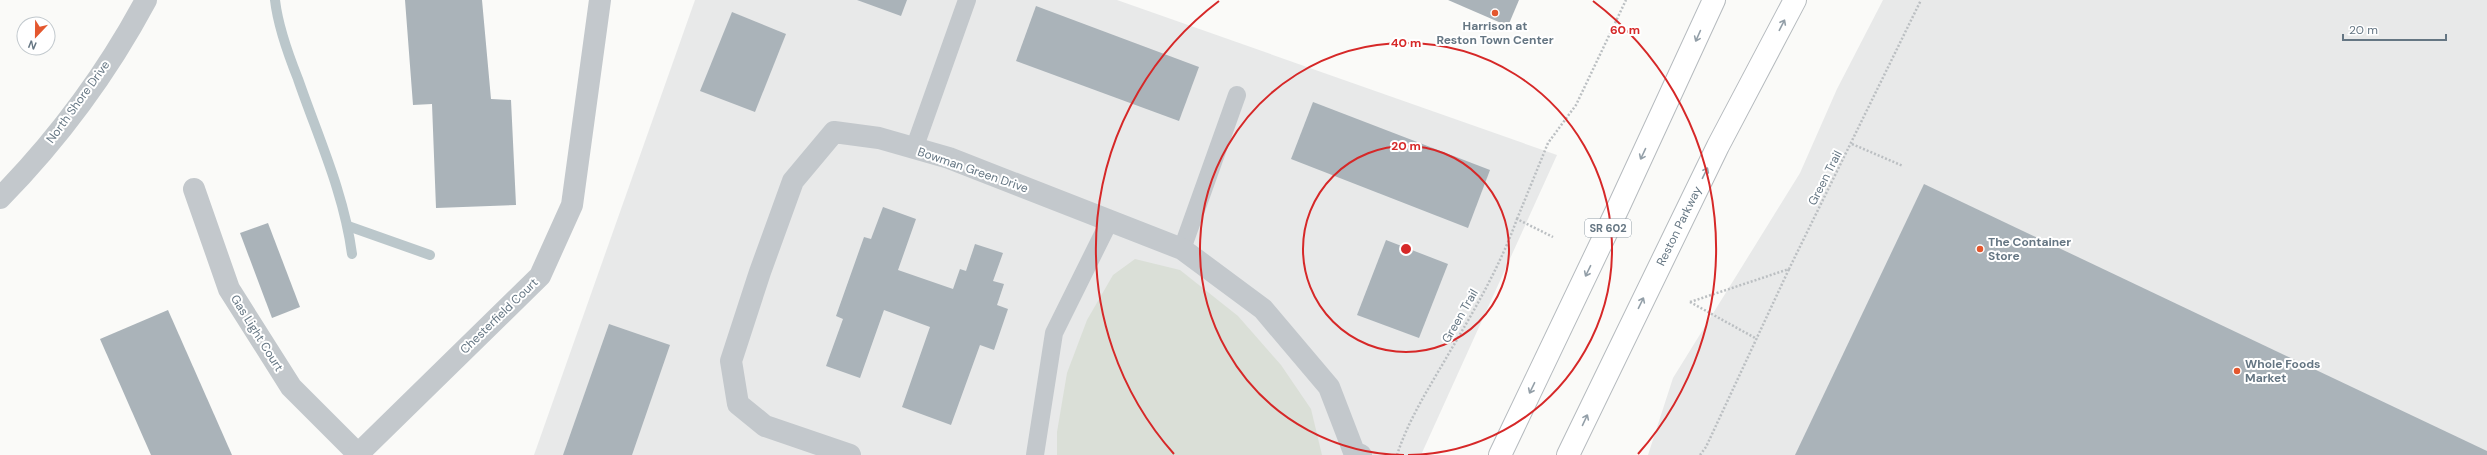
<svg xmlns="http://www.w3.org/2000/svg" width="2487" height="455" viewBox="0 0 2487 455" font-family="'DM Sans',sans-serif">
<rect width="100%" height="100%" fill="#fafaf8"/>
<g fill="#e8e9e9">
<path d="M695,0H1117L1557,155L1421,455H534Z"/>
<path d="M1883,0H2487V455H1648L1673,378L1800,173L1837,89Z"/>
</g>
<path fill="#dadfd7" d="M1135,259L1180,270L1238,316L1281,365L1311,409L1322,455H1057V432L1067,373L1087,320L1113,275Z"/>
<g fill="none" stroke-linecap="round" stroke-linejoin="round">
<g stroke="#bbc7cb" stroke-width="10">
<path d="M275,0C278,27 288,54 298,79C318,137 344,193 352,254"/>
<path d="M348,226L430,255"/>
</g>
</g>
<g fill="#aab3b9">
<path d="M405,0H482L491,99L511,100L516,205L436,208L432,104L413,105Z"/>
<path d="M857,0H907L901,16Z"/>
<path d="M1448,0H1519L1508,26Z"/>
<path d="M1036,6L1199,67L1179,121L1016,61Z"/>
<path d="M732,12L786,34L755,112L700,91Z"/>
<path d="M1313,102L1490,170L1468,228L1291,159Z"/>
<path d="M1924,184L2487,451V455H1795Z"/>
<path d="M883,207L916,219L898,270L953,289L960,269L966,271L975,244L1003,253L993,281L1004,284L997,305L1008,309L994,350L980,345L951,425L902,407L930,327L884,310L860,378L826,366L843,319L836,316L864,237L871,239Z"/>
<path d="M268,223L300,307L272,318L240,233Z"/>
<path d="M1386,240L1448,264L1419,338L1357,315Z"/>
<path d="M168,310L232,455H151L100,339Z"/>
<path d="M609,324L670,345L632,455H563Z"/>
</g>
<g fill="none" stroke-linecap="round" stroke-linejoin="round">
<defs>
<g id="primary">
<path d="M1500,455L1618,208L1714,0"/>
<path d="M1568,455L1718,146L1795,0"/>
</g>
</defs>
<use href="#primary" stroke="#b5babe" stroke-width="24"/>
<g stroke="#bbbfc2" stroke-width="2.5" stroke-dasharray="2 2" stroke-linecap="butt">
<path d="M1852,144L1903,166"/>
<path d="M1517,219L1548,143L1576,105L1626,0"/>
<path d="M1690,302L1789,269L1921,0"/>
<path d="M1690,302L1757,339"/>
<path d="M1397,455C1408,421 1427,391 1445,360C1472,314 1499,269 1517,219L1553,237"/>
<path d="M1700,455L1706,447L1789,269"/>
</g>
<g stroke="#c3c8cc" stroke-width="18">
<path d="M914,149L967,0"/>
<path d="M1182,249L1237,95"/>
<path d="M1035,455L1054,333L1109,222"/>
</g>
<g stroke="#c3c8cc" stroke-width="22">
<path d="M194,189L229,289L291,387L358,454"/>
<path d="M357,455L540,276L572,205L600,0"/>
<path d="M850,455L765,426L738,404L731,361L760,272L793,181L834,132L879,138L949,158L1182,249L1263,309L1329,387L1354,452L1361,455"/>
</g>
<path stroke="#c3c8cc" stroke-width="22" d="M0,198C57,140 108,71 146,0"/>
<use href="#primary" stroke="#fff" stroke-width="22"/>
</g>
<defs><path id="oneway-shaft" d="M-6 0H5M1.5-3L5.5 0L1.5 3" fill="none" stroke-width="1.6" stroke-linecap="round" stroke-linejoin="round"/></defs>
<g stroke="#939fa8">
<use href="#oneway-shaft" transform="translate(1782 25) rotate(-63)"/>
<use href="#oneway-shaft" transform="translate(1698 36) rotate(114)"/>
<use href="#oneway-shaft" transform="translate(1643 154) rotate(115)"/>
<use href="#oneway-shaft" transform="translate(1705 173) rotate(-64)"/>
<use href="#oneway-shaft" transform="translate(1588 271) rotate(116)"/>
<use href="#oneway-shaft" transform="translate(1641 303) rotate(-64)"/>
<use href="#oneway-shaft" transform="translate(1532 388) rotate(116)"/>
<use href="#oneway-shaft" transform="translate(1585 420) rotate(-65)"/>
</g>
<g fill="none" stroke="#d62828" stroke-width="2">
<circle cx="1406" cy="249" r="103"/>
<path d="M1404 455A206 206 0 1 1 1408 455"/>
<path d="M1174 454A310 310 0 0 1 1219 1M1593 1A310 310 0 0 1 1638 454"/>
</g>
<g fill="#e4572e" stroke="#fff" stroke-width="1.5">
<circle cx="1495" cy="13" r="4"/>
<circle cx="1980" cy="249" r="4"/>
<circle cx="2237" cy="371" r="4"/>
</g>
<g text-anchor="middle" stroke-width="4" stroke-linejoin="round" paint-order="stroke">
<rect fill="#fff" stroke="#939fa8" stroke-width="1" x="1585" y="219" width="46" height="18" rx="3"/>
<g font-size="11" font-weight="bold" fill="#657683">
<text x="1608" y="232">SR 602</text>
</g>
<g font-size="12" font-weight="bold" fill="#657683" stroke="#fff" text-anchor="start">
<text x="1495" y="30" text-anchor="middle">Harrison at<tspan x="1495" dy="14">Reston Town Center</tspan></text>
<text x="1988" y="246">The Container<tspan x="1988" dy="14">Store</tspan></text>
<text x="2245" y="368">Whole Foods<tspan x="2245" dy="14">Market</tspan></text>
</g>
<g font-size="12" fill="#657683" stroke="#fff">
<text transform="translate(78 102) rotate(-54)" y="4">North Shore Drive</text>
<text transform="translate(973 170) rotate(19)" y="4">Bowman Green Drive</text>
<text transform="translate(1825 178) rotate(-63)" y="4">Green Trail</text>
<text transform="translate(1679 226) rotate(-64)" y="4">Reston Parkway</text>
<text transform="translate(499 316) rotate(-44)" y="4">Chesterfield Court</text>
<text transform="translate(1460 316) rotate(-60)" y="4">Green Trail</text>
<text transform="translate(257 333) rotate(58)" y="4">Gas Light Court</text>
</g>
</g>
<circle cx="1406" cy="249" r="6" fill="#d62828" stroke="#fff" stroke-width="2"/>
<g font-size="12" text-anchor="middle" font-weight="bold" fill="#d62828" stroke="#fff" stroke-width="4" stroke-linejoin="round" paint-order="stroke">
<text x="1625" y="34">60 m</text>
<text x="1406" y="47">40 m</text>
<text x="1406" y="150">20 m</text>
</g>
<g transform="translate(36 36) rotate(202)"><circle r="19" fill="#ffffff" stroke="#c1c8cd"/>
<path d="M0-3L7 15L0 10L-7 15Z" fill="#e4572e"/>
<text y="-6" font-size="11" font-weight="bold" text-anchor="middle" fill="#657683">N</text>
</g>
<path d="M2343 34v6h103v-6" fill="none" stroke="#657683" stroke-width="2"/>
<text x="2349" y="34" font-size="12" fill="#657683" stroke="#ffffff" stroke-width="3" paint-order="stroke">20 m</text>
</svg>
